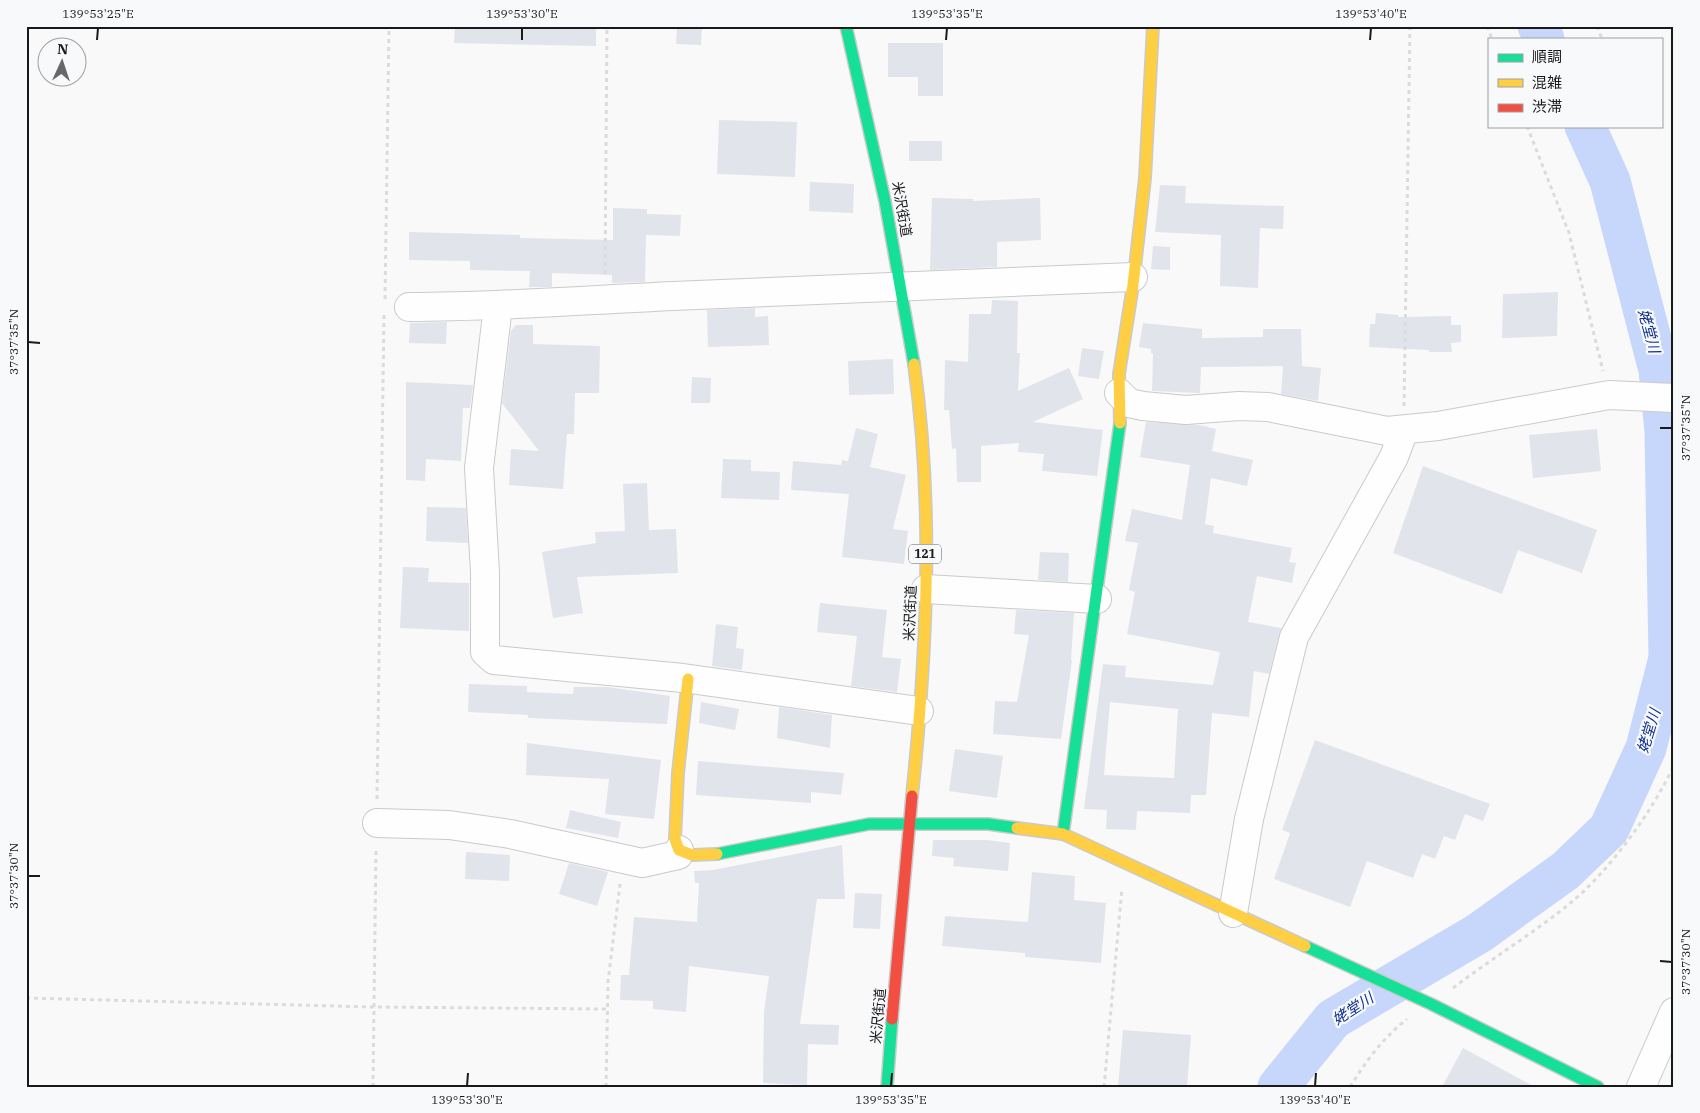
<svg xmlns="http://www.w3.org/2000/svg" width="1700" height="1113" viewBox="0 0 1700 1113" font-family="'IBM Plex Serif','Noto Sans JP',serif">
<rect width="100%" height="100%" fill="#f9f9f9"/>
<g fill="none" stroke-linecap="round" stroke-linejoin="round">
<g stroke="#c6d7fb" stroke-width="41">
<path d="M1538,26L1544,39"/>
<path d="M1278,1087L1333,1019L1479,933L1565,871L1609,829L1646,748L1669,658L1665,431L1659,370L1610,181L1585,126"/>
</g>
</g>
<g fill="#e2e4ec" fill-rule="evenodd">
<path d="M455,26H596V46L454,43Z"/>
<path d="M677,26H702L701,45L676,44Z"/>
<path d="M888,43H943V96H918V77H888Z"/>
<path d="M719,120L797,122L795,177L717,174Z"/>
<rect x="909" y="141" width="33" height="20"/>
<path d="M810,182L854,184L853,213L809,211Z"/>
<path d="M1160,185L1186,186L1185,203L1284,206L1283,229L1260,228L1258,288L1220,286L1221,235L1155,232Z"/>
<path d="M932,198L973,199V201L1040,198L1041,240L997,242V267L930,270Z"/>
<path d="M613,208L647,209V214L681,215L680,236L646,235L645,282L612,283V275L552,273V287H529L530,271L470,270V261L409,260V232L520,235V238L613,240Z"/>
<path d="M1153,246L1170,247V270L1151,269Z"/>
<path d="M1558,292L1557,336L1502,338L1503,294Z"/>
<path d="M992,300L1018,301L1017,353H1020L1018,391L1069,368L1083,399L1033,422L1103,430L1097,476L1042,471L1044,454L1018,452L1019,443L981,446V482H957L956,448L952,449L949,410H944L945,360L968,362L969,314H991Z"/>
<path d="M755,308V317L768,316L769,345L708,347L707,310Z"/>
<path d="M1376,313L1398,315V317L1451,316V325H1461V342L1451,343L1452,352H1429V350L1369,347L1370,324H1375Z"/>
<path d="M447,322L446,344L409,343L410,323Z"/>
<path d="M1143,323L1202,329V338L1263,337V329H1301L1302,366L1321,368L1318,401L1281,394L1283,366L1201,367L1200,393L1152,391L1153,354L1151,353V349L1139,347Z"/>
<path d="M516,325H533V344L600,346L599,393H575L574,434H567L563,489L509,485L511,449L539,451L502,403L511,331Z"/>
<path d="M1082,348L1104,351L1099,379L1078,376Z"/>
<path d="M893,359L894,394L849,395L848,361Z"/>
<path d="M692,377L711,378L710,403H691Z"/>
<path d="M406,382L473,385L470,408H463L461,461L426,459L425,481L406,480Z"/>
<path d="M1146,422L1200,425L1216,429L1212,451L1253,460L1247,486L1211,478L1205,524L1214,526L1213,533L1292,548L1289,562L1296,563L1292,583L1257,576L1248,622L1281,628L1269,674L1254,671L1249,717L1212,713L1206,795H1191L1190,813L1137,811L1136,830L1106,829L1107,810L1084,809L1103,664L1126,666L1125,677L1213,685L1220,652L1127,634L1135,592L1129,590L1138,543L1125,541L1132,509L1182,520L1190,465L1140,457ZM1110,702L1178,709L1174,778L1104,775Z"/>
<path d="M856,428L878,434L870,467L906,475L893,529L908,531L904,564L842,557L849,494L791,490L793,461L841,465L842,460L848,461Z"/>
<path d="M1597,429L1601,471L1533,478L1529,435Z"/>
<path d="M723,459L751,460V471L780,472L779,500L721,498Z"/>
<path d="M1423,466L1597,530L1582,573L1518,550L1502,594L1393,553Z"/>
<path d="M647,483L649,530L676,529L678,573L577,577L583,613L553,618L542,552L596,543L595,532L625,531L623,484Z"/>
<path d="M427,507L466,508L468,543L426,541Z"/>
<path d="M1040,552L1069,553L1068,582L1038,580Z"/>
<path d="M403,567L429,568L428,582L469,583V631L400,628Z"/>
<path d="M820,603L887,610L882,657L901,659L897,692L851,686L857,636L817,632Z"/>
<path d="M1016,610L1074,613L1071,660H1072L1061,739L993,734L995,701L1017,702L1029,635L1014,634Z"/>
<path d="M716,624L738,627L736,648L744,649L742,670L712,666Z"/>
<path d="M469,684L527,686V692L573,694L574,687H608L670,696L667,724L528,718V715L468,712Z"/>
<path d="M701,702L739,709L735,730L699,723Z"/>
<path d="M779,707L832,715L830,748L777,738Z"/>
<path d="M1315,740L1490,804L1483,821L1465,814L1455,840L1444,836L1435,859L1422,854L1413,878L1367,861L1350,907L1274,879L1290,833L1282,830Z"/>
<path d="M527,743L661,760L654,819L605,814L609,779L526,775Z"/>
<path d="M955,749L1003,756L997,798L949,791Z"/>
<path d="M698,761L844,773L841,795L811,792V803L696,795Z"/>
<path d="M570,810L621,822L618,838L566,828Z"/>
<path d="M933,840H987L1010,843L1008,871L953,866L954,858L932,856Z"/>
<path d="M842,845L845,899H817L800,1024L839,1025L838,1045L808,1044L807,1085L763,1083L764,1012L769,976L689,966L686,1012L653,1009V1001L620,1000L621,975H629L634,917L697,922L699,883H695L694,871L713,870Z"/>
<path d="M466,852L510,855L509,881L465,879Z"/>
<path d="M569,863L608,872L597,906L559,894Z"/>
<path d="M1032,872L1075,876L1074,900L1106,903L1101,963L1025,957V953L942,946L945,916L1028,922Z"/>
<path d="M855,893L882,894L880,929L853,928Z"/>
<path d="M1123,1030L1191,1035L1187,1087H1118Z"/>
<path d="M1463,1048L1535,1087H1442Z"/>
</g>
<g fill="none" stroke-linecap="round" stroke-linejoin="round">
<defs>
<g id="street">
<path d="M498,306L479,468L485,572V652L494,660L683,678L919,711"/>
<path d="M409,307C497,307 585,300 673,296C826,290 980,283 1133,277"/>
<path d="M1119,393L1129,403L1143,406L1186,410L1239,406L1268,407L1387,431L1438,426L1609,395L1674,398"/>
<path d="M926,589L1097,599"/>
<path d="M377,823L449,825L510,834L642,863L678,855L679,850"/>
<path d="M1233,913L1249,819L1294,637L1394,457L1404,430"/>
<path d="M1641,1087L1674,1012"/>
</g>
<g id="fast">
<path d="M846,26L885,201L914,364"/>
<path d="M1063,834L1120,423"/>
<path d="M717,854L869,824H988L1017,828"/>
<path d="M1305,946L1431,1004L1598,1087"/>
<path d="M887,1087L892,1019"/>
</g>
<g id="slow">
<path d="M1120,423L1119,374L1133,285L1145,178L1153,26"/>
<path d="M688,679L678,773L675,839L679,850L692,855L717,854"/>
<path d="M912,796C927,653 934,507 914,364"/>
<path d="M1017,828L1063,834L1305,946"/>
</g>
<path id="jam" d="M892,1019L912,796"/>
</defs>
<use href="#street" stroke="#cacaca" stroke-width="30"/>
<use href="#fast" stroke="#cacaca" stroke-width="14"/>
<use href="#slow" stroke="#cacaca" stroke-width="14"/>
<use href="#jam" stroke="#cacaca" stroke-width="14"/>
<g stroke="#dbdbdc" stroke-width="3" stroke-dasharray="4 4" stroke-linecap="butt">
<path d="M1487,26L1492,39"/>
<path d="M1597,26L1602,39"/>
<path d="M1527,126L1569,233L1603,371"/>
<path d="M605,274L607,26"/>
<path d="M385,299L389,26"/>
<path d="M1404,406L1410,26"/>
<path d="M377,799L384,315"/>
<path d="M1453,988C1491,959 1532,934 1568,905C1608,873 1653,811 1674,765"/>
<path d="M26,998L374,1007L608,1009"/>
<path d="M373,1087L376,847"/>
<path d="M606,1087L608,982L620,884"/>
<path d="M1104,1087L1122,888"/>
<path d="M1350,1087C1366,1061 1383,1038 1407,1019"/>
</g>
<use href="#street" stroke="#fefefe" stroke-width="28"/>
<use href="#fast" stroke="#16e098" stroke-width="11"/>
<use href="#slow" stroke="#ffcf43" stroke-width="11"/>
<use href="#jam" stroke="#f24e42" stroke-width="11"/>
</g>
<path fill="none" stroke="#1a1a1b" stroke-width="2" d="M97,40L98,28M522,40V28M946,40L947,28M1370,40L1371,28M28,342L40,343M1660,428H1672M28,876H40M1660,961L1672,962M467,1086L468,1073M891,1086L892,1073M1315,1086L1316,1073"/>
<g text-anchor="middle" stroke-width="4.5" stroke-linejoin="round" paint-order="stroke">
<rect fill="#f8f9fa" stroke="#5d5d5e" stroke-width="1" x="909" y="544.5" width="32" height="19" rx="4"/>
<g font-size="12" font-weight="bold" fill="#1a1a1b">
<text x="925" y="558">121</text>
</g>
<g font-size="14" fill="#1a1a1b" stroke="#f8f9fa">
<text transform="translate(902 209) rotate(80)" y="5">米沢街道</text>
<text transform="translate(910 613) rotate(-88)" y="5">米沢街道</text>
<text transform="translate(878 1016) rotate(-85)" y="5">米沢街道</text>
</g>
<g font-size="15" font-style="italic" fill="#11328f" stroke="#f8f9fa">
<text transform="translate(1649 331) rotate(75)" y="5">姥堂川</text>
<text transform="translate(1649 731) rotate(-73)" y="5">姥堂川</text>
<text transform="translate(1353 1009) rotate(-33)" y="5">姥堂川</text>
</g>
</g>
<rect width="1700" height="1113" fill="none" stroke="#f8f9fa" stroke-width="55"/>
<rect x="1488" y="38" width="175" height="90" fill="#f8f9fa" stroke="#9fa0a1"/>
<rect x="1498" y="54" width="25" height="8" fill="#16e098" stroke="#9fa0a1"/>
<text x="1532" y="62" font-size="15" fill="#1a1a1b">順調</text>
<rect x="1498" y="79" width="25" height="8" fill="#ffcf43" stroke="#9fa0a1"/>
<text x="1532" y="88" font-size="15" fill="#1a1a1b">混雑</text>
<rect x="1498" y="104" width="25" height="8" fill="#f24e42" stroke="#9fa0a1"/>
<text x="1532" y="112" font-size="15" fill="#1a1a1b">渋滞</text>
<g transform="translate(62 62) rotate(3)"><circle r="24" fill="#f8f9fa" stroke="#9fa0a1"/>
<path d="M0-4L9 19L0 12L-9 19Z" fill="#686869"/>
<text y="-8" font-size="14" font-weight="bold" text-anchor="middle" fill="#1a1a1b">N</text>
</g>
<rect x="28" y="28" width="1644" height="1058" fill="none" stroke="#1a1a1b" stroke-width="2"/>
<g font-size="12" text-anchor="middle" fill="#1a1a1b">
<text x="98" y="18">139°53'25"E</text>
<text x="522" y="18">139°53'30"E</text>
<text x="947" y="18">139°53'35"E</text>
<text x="1371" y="18">139°53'40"E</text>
<text transform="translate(14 342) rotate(-90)" y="4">37°37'35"N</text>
<text transform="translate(1686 428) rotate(-90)" y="4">37°37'35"N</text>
<text transform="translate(14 876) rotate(-90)" y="4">37°37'30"N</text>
<text transform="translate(1686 962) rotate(-90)" y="4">37°37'30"N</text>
<text x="467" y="1104">139°53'30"E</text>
<text x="891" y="1104">139°53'35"E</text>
<text x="1315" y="1104">139°53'40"E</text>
</g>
</svg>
